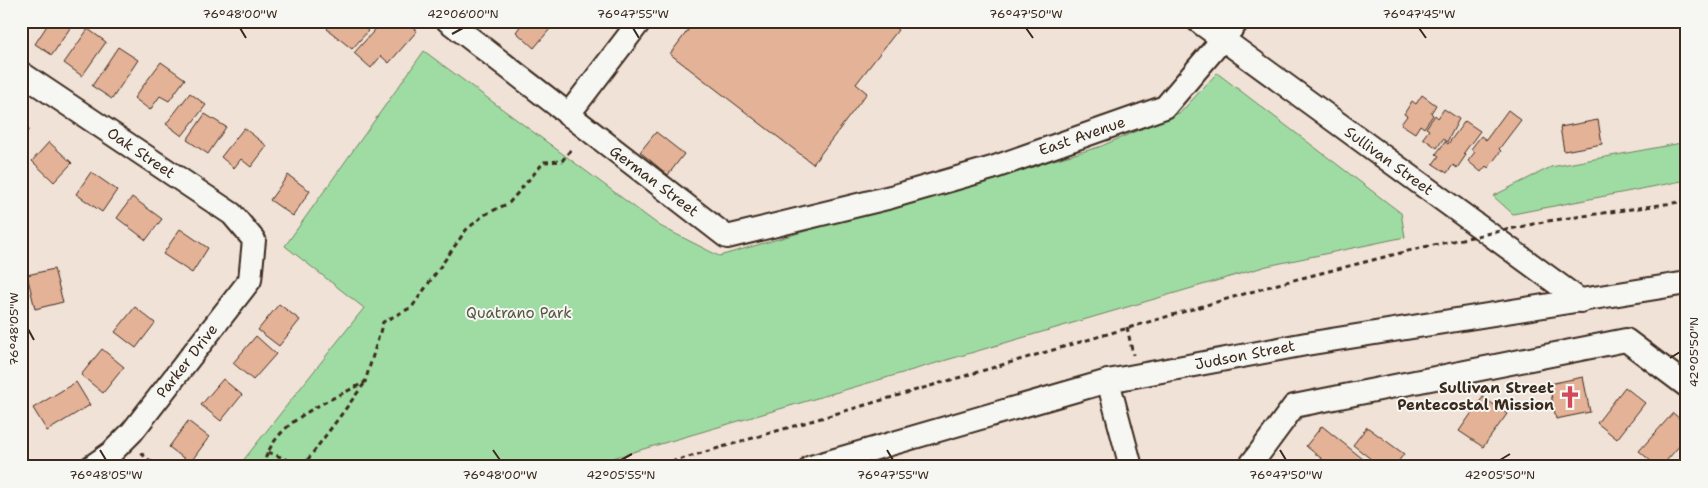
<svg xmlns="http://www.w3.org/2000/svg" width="1708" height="488" viewBox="0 0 1708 488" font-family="'Shantell Sans',sans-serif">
<rect width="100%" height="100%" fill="#f1e2d7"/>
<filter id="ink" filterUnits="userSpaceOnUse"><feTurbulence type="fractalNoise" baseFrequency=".02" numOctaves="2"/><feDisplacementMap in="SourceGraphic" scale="10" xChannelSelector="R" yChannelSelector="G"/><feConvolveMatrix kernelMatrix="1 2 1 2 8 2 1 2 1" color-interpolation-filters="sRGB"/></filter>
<g filter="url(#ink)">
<g fill="#9fdca3" stroke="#6d8360">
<path d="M424,51L660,226L719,256L1099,147L1181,112L1217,73L1401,213L1405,237L1267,266L582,467H238L364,308L285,246Z"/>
<path d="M1687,142V180L1513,214L1493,196L1551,167Z"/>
</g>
<g fill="#e4b297" stroke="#3b2a1e">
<path d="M50,21H67L72,25L52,55L35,44Z"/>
<path d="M333,21H357L368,31L352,49L327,29Z"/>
<path d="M383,21H406L417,31L389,63L381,56L371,68L354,53Z"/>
<path d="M524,21H552L555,23L534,48L516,32Z"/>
<path d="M695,21H887L898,30L856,84L867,93L813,164L670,54Z"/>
<path d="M88,29L106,42L82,76L64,63Z"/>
<path d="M118,47L138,60L112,99L92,86Z"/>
<path d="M161,62L185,79L169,101L160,96L150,110L134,98Z"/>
<path d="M190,93L206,105L182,136L166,124Z"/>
<path d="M1422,95L1436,105L1431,113L1433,115L1424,128L1420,125L1415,133L1401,124L1407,116L1404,114L1412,101L1416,104Z"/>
<path d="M1444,109L1459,119L1447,142L1443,139L1437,148L1423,138L1429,130L1426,128L1435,115L1438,118Z"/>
<path d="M1508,110L1521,120L1499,149L1501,151L1488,168L1486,166L1481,172L1468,161L1475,152L1471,149L1481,136L1486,140Z"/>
<path d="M205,114L226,127L208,154L187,140Z"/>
<path d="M1598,120L1602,144L1564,151L1560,127Z"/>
<path d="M1465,121L1480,131L1463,154L1466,155L1457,168L1453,165L1447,173L1433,164L1439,156L1436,154L1445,142L1448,144Z"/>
<path d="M21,124L29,129L21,141Z"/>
<path d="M244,128L267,146L251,167L241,159L234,168L221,157Z"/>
<path d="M656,132L684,154L668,175L640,152Z"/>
<path d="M49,142L72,163L54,182L32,161Z"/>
<path d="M91,172L117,190L102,212L76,194Z"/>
<path d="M288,175L310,191L293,216L270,200Z"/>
<path d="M132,197L162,219L146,240L117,218Z"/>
<path d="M21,227L29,233L21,243Z"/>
<path d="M180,229L208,248L192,273L163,254Z"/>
<path d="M54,269L63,302L35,309L27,275Z"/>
<path d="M279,304L300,320L279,346L258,330Z"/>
<path d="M135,307L155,323L136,348L115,332Z"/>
<path d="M256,336L276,354L253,380L233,363Z"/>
<path d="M102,349L124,367L103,393L81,375Z"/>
<path d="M1583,377L1590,412L1556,419L1549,384Z"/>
<path d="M223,379L242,395L221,421L201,405Z"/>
<path d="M76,382L90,405L47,431L33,408Z"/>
<path d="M1625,387L1645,403L1617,439L1597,423Z"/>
<path d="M1483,397L1507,414L1483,447L1459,431Z"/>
<path d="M1673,413L1687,425V437L1661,467H1658L1639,451Z"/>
<path d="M188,421L209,437L190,463L169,447Z"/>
<path d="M1322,426L1363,459L1357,467H1332L1306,446Z"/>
<path d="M1367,427L1404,454L1394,467H1381L1353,445Z"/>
</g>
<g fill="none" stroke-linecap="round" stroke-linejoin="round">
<defs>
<g id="minor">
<path d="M448,21L727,237L891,197L992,168L1165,107L1238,21"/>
<path d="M1198,21L1581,301"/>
<path d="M21,73L232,214L254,240L250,280L132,432L111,453L91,467"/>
<path d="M568,115L640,21"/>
<path d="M1108,381L1131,467"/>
<path d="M811,467L1108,381L1306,344L1687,283"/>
<path d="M1249,467L1294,406L1626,340L1687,386"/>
</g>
</defs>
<use href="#minor" stroke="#3b2a1e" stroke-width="26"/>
<g stroke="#3b2a1e" stroke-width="3" stroke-dasharray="5 4" stroke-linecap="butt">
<path d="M1548,221L1687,201"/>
<path d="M1127,327L1133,355"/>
<path d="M268,452L303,466L364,384"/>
<path d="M141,453L157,467"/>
<path d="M263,467C273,420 328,402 365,382L383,322L412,307L466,230L484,215L509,203L544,162L562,161L573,147"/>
<path d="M654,467L1278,284L1424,247"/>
</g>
<use href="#minor" stroke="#f6f6f2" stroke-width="22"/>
<path stroke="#3b2a1e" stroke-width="3" stroke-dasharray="5 4" stroke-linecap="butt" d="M1424,247L1548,221"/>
</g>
</g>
<path fill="none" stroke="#3b2a1e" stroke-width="2" d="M240,28L246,38M633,28L639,38M1026,28L1033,38M1419,28L1426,38M452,34L463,28M28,329L34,340M1670,358L1680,352M100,450L106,460M493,450L500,460M887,450L893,460M1280,450L1286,460M621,460L632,454M1500,460L1510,454"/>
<defs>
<symbol id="church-bare" viewBox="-9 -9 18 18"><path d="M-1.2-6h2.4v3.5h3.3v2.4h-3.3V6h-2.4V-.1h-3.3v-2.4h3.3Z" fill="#d1495b" stroke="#f6f6f2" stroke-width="2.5" paint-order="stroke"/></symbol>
</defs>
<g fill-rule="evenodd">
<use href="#church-bare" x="1554" y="381" width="32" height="32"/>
</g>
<g text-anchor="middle" stroke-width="4" stroke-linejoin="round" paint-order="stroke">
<g font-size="15" fill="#3b2a1e" stroke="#f6f6f2">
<text transform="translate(1082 136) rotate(-19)" y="5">East Avenue</text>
<text transform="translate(141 153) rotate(34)" y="5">Oak Street</text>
<text transform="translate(1389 161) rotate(36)" y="5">Sullivan Street</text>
<text transform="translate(654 181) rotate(37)" y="5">German Street</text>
<text transform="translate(1245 355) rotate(-11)" y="5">Judson Street</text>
<text transform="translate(187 361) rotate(-52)" y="5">Parker Drive</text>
</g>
<g font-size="15" fill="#54563f" stroke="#f6f6f2">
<text x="519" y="318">Quatrano Park</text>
</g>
<g font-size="15" font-weight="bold" fill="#3b2a1e" stroke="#f6f6f2" text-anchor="end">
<text x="1554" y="393">Sullivan Street<tspan x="1554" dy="17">Pentecostal Mission</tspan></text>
</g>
</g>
<rect width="1708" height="488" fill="none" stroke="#f6f6f2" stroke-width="55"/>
<rect x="28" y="28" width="1652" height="432" fill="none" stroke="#3b2a1e" stroke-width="2"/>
<g font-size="12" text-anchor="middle" fill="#3b2a1e">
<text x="240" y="18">76°48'00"W</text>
<text x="463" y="18">42°06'00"N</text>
<text x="633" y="18">76°47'55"W</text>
<text x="1026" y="18">76°47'50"W</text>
<text x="1419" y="18">76°47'45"W</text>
<text transform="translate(14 329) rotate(-90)" y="4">76°48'05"W</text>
<text transform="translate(1694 352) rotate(-90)" y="4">42°05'50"N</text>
<text x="106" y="479">76°48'05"W</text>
<text x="500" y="479">76°48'00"W</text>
<text x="621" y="479">42°05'55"N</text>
<text x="893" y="479">76°47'55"W</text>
<text x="1286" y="479">76°47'50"W</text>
<text x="1500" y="479">42°05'50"N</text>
</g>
</svg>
